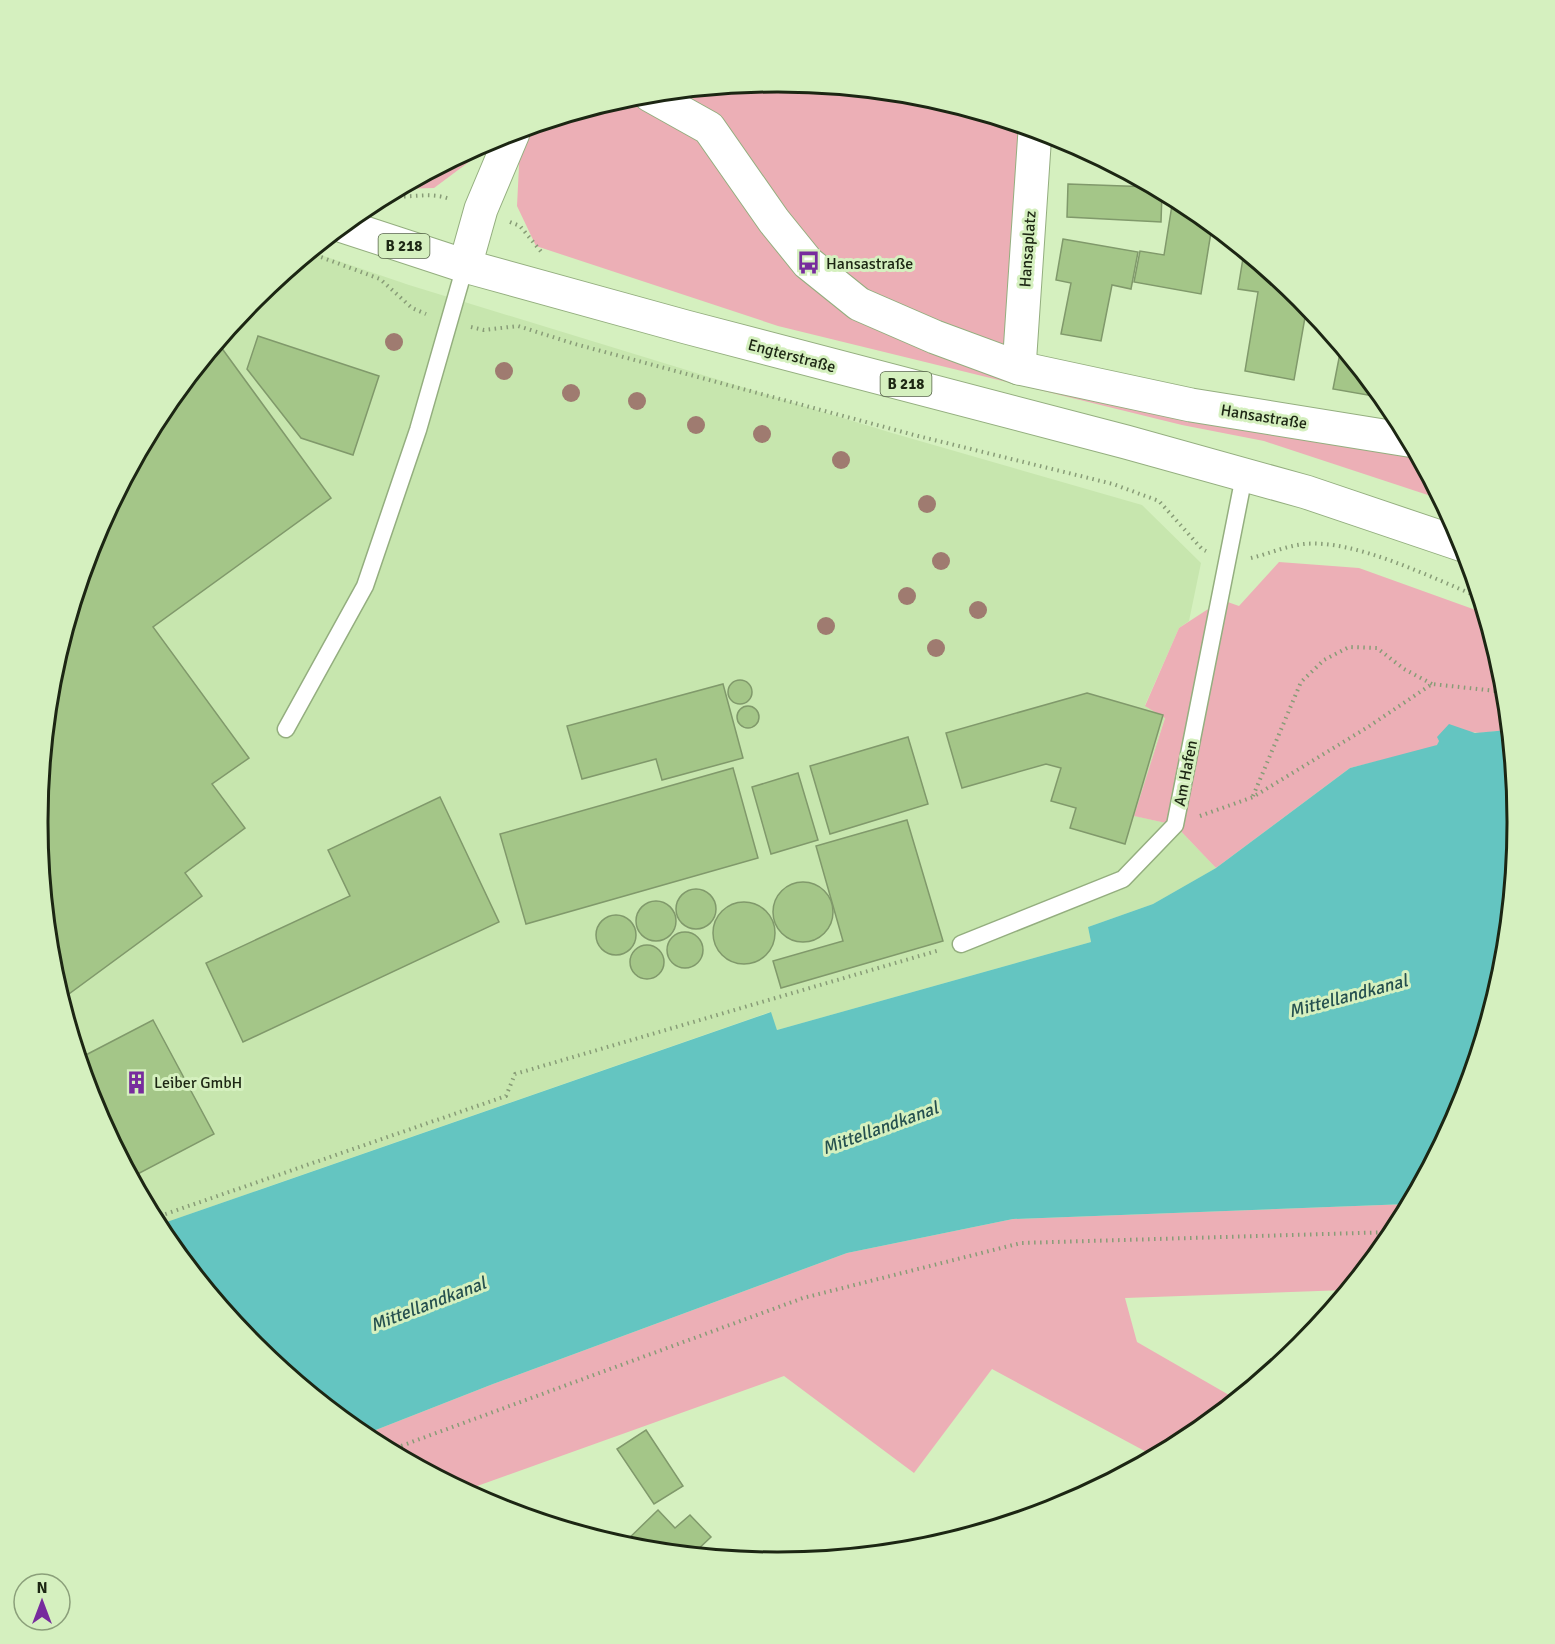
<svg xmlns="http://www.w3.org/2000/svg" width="1555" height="1644" viewBox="0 0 1555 1644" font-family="Signika,sans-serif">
<rect width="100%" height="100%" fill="#d5f0bf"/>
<path fill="#c7e6ae" d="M312,252L409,285L892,433L1142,505L1201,563L1189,621L1179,628L1145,705L1165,717L1135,816L1175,825L1216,868L1153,904L1088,927L1091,942L777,1030L770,1012L158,1225L94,1105L52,966L38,822L52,677L94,538L162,411L254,299Z"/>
<g fill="#ecafb6">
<path d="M778,82L922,96L1035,131L1019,368L1408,439L1440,499L1264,441L1182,425L778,326L536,246L517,206L519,166L516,132L633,96Z"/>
<path d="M505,135L434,188L399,189L495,138Z"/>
<path d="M1279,562L1359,568L1484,613L1503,678L1508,730L1480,733L1470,732L1439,741L1438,745L1427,749L1350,768L1216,868L1175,825L1134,816L1165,718L1145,706L1179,628L1222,600L1239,606Z"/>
<path d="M1408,1204L1393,1233L1346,1290L1125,1298L1137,1342L1236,1399L1188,1437L1154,1456L992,1369L914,1473L784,1376L466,1490L363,1435L493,1384L847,1253L1013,1219Z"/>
</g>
<path fill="#64c5c1" d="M1449,724L1475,733L1508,730L1517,822L1503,967L1461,1106L1408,1204L1013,1219L847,1253L493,1384L363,1435L254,1345L162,1233L158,1225L771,1012L777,1030L1091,942L1088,927L1153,904L1216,868L1350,768L1437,745L1439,741L1437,737Z"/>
<g fill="#a4c688" stroke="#80996b" stroke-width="1.5">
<path d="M1068,184L1152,187L1162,192L1161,222L1067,217Z"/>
<path d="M1173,199L1189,207L1212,226L1201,294L1134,282L1140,251L1164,255Z"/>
<path d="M1063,239L1138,252L1131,289L1112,285L1101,341L1061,334L1071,283L1056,280Z"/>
<path d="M1244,252L1286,286L1284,295L1299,298L1307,306L1294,380L1245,371L1258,292L1238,289Z"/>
<path d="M258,336L379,376L353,455L301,438L247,369Z"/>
<path d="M218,343L331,498L153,627L249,758L212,784L245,828L185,873L202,896L62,999L52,966L38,822L52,677L94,538L162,411Z"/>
<path d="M1341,348L1374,388L1373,396L1333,389Z"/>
<circle cx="740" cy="692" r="12"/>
<path d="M723,684L743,758L662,780L656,759L582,779L567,726Z"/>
<path d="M1087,693L1163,715L1125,844L1070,828L1076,808L1051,801L1061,768L1046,764L962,788L946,733Z"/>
<circle cx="748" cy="717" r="11"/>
<path d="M908,737L928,804L830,834L810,766Z"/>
<path d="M733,768L758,858L526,924L500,834Z"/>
<path d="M798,773L818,840L771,854L752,787Z"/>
<path d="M440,797L499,922L243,1042L206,963L350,896L328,850Z"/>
<path d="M907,820L943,941L781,988L773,961L843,941L816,846Z"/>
<circle cx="803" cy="912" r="30"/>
<circle cx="696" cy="909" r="20"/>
<circle cx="656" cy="921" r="20"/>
<circle cx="744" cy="933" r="31"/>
<circle cx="616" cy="935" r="20"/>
<circle cx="685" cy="950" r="18"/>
<circle cx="647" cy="962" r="17"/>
<path d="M153,1020L214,1134L132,1177L94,1105L80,1058Z"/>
<path d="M646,1430L683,1486L654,1504L617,1449Z"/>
<path d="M658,1510L675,1528L690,1515L711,1537L693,1554L633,1548L622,1545Z"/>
</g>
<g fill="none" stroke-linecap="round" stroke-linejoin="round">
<defs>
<g id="service">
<path d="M286,729L365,586L418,430L465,266"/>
<path d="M961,944L1123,879L1175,825L1244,476"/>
</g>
<g id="minor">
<path d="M650,95L709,128L774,221L808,263L859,304L935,337L1019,368L1191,405L1408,440"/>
<path d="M465,266L481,209L513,133"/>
<path d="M1019,368L1035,131"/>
</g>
<path id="primary" d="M343,226L465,266L686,327L1126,442L1306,492L1463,545"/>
</defs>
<use href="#service" stroke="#94ae7f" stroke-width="19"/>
<use href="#minor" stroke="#94ae7f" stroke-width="35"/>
<use href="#primary" stroke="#94ae7f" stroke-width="35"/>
<g stroke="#889c77" stroke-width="4" stroke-dasharray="1.5 4.5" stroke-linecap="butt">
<path d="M386,196C408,199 428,191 450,199"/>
<path d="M510,222L520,226L543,254"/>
<path d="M310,253L380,279L412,308L426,314"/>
<path d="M471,327L484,330L518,326L575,344L918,436L1113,484L1159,501L1202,549L1206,551"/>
<path d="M1251,558C1268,554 1286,546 1304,544C1355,539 1432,578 1479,597"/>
<path d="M1253,796L1301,682L1324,660L1349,647L1377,648L1404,669L1432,684"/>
<path d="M1200,816L1253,797L1368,727L1432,684L1505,692"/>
<path d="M154,1218L506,1096L515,1074L940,950"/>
<path d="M390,1450L803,1298L1021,1243L1393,1232"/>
</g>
<use href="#service" stroke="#fff" stroke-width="16"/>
<use href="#minor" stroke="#fff" stroke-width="33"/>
<use href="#primary" stroke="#fff" stroke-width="33"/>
</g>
<g fill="#9f7b70">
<circle cx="394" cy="342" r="9"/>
<circle cx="504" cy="371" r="9"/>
<circle cx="571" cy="393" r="9"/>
<circle cx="637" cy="401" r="9"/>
<circle cx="696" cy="425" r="9"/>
<circle cx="762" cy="434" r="9"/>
<circle cx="841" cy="460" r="9"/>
<circle cx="927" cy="504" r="9"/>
<circle cx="941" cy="561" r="9"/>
<circle cx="907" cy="596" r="9"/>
<circle cx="978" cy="610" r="9"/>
<circle cx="826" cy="626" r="9"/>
<circle cx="936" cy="648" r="9"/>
</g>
<defs>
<symbol id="bus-bare" viewBox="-9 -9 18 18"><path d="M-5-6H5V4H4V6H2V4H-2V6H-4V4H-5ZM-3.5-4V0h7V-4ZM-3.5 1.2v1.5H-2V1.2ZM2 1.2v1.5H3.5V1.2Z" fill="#772b9d" stroke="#d5f0bf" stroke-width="2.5" paint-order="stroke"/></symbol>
<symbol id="building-bare" viewBox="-9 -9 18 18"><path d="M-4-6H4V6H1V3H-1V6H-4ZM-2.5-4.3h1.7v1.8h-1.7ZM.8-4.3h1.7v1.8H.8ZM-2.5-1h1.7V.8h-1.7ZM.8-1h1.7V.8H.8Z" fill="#772b9d" stroke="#d5f0bf" stroke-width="2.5" paint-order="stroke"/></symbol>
</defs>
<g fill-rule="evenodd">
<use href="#bus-bare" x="792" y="246" width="33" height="33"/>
<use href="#building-bare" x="120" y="1066" width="33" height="33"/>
</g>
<g text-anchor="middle" stroke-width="6" stroke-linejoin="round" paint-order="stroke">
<g fill="#d5f0bf" stroke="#546347" stroke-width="1.5">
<rect x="378.5" y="234" width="51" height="24" rx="4.5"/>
<rect x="880.5" y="372" width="51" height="24" rx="4.5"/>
</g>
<g font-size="15" font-weight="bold" fill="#1c2613">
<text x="404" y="251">B 218</text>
<text x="906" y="389">B 218</text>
</g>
<g font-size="16" fill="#1c2613" stroke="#d5f0bf">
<text transform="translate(1027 249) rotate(-86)" y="6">Hansaplatz</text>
<text transform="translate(792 355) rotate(15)" y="6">Engterstraße</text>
<text transform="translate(1264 416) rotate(9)" y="6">Hansastraße</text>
<text transform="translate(1185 773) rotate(-79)" y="6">Am Hafen</text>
</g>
<g font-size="16" fill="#1c2613" stroke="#d5f0bf" text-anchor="start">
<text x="826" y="269">Hansastraße</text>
<text x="154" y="1088">Leiber GmbH</text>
</g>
<g font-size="18" font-style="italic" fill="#25504f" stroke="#d5f0bf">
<text transform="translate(1348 996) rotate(-15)" y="6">Mittellandkanal</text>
<text transform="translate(880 1128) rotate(-20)" y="6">Mittellandkanal</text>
<text transform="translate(428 1304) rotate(-21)" y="6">Mittellandkanal</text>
</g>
</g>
<path d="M0 0H1555V1644H0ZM777 92H778A729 729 0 0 1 1507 821V823A729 729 0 0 1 778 1552H777A729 729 0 0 1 48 823V821A729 729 0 0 1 777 92Z" fill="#d5f0bf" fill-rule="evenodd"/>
<path fill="none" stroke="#1c2613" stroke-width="3" d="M777 92H778A729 729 0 0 1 1507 821V823A729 729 0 0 1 778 1552H777A729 729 0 0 1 48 823V821A729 729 0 0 1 777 92Z"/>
<g transform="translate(42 1602)"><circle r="28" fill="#d5f0bf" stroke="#8b9f7a" stroke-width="1.5"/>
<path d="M0-4.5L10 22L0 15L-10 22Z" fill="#772b9d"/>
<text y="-9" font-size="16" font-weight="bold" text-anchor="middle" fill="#1c2613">N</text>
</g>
</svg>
